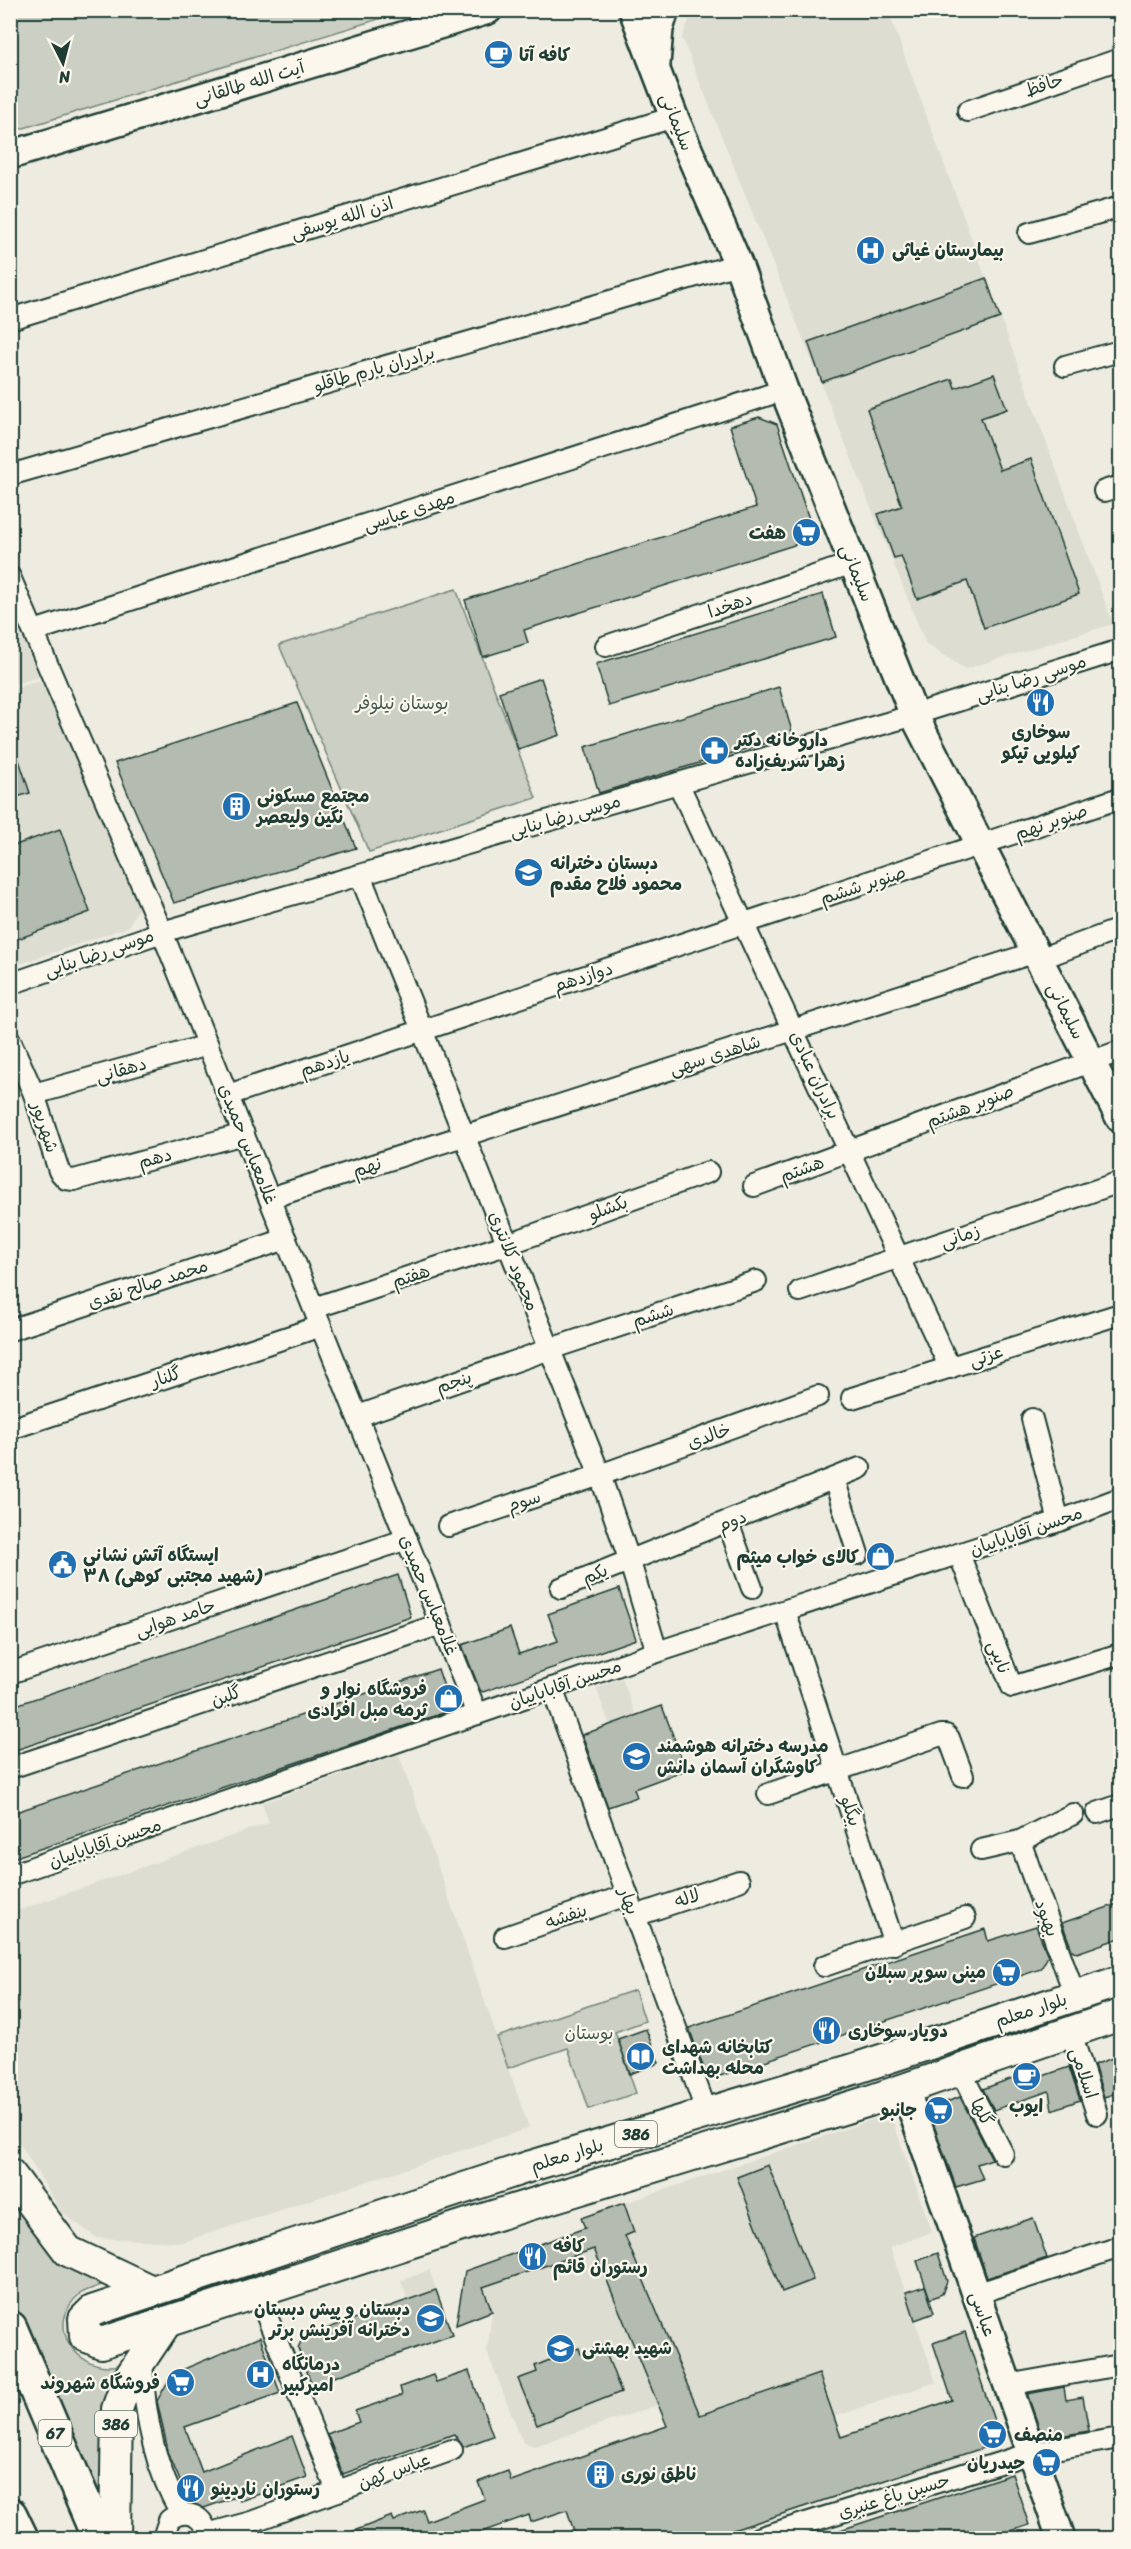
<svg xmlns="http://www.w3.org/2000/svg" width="1131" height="2549" viewBox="0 0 1131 2549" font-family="Sriracha,'Playpen Sans Arabic',sans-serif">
<rect width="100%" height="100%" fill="#eeece1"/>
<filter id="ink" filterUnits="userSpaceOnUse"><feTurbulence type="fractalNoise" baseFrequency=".0167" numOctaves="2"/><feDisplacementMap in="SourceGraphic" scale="12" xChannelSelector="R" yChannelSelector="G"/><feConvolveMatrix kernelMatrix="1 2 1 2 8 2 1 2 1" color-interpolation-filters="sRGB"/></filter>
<g filter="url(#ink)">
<g fill="#ddddd2">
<path d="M693,11H888L1113,624L965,669L926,644L682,38Z"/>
<path d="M10,608L39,677L11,685H10Z"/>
<path d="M40,680L141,903L128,927L11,967L10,690Z"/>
<path d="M622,1678L660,1779L634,1789L596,1688Z"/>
<path d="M399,1755L529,2128L183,2242L97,2238L62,2213L11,2129V1913L269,1823L262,1803Z"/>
<path d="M880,2117L894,2124L932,2232L890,2247L936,2382L755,2444L669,2426L658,2405L535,2446L523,2443L487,2352L492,2311L483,2287L594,2248L581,2218Z"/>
<path d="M429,2270L453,2335L424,2345L401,2281Z"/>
</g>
<g fill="#cbcfc4" stroke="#75867c" stroke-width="1.5">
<path d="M11,10H405V11L11,132Z"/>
<path d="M456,589L536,798L369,852L279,645Z"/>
<path d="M635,1990L645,2021L615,2032L636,2093L589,2109L568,2048L508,2068L497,2037Z"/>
<path d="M10,2193L73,2267L101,2285C94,2288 86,2290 80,2294C43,2324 76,2374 119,2365L105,2406L101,2443L106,2514L57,2419L11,2303Z"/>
</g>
<g fill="#b4bbb0" stroke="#1f3d34" stroke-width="1.5">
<path d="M986,278L1000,318L822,382L808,342Z"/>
<path d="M994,374L1007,409L981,418L1000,470L1031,459L1079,594L984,628L967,581L917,599L901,556L894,558L878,514L902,506L867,409L952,379L955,388Z"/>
<path d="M759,417L777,424L812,528L807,541L524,630L528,643L483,657L465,600L756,507L730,426Z"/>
<path d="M823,594L836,637L609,706L596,664Z"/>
<path d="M541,678L560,735L518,749L499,692Z"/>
<path d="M779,687L793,735L599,793L585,747Z"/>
<path d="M297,703L356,848L174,903L115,763Z"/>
<path d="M13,742L30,793L10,799V743Z"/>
<path d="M60,829L90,912L10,942V847Z"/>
<path d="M398,1575L411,1617L10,1752V1707Z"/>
<path d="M619,1589L636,1639L483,1692L480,1690L462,1645L510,1628L519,1654L558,1641L548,1614Z"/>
<path d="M438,1669L452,1710L10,1859V1814Z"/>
<path d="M662,1706L686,1770L634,1789L637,1797L608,1807L582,1735Z"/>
<path d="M1120,1903V1938L1077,1953L1072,1950L1062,1923Z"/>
<path d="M1036,1926L1048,1956L1041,1969L708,2080L689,2028L985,1929L988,1941Z"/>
<path d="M646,2029L659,2063L630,2074L618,2039Z"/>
<path d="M1120,2055V2092L1104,2097L1094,2065Z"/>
<path d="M1069,2067L1080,2100L1052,2110L1049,2091L994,2110L983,2089L1040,2068L1043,2076Z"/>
<path d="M960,2097L992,2159L977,2164L983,2179L956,2187L928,2109Z"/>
<path d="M768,2165L813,2280L782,2292L737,2177Z"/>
<path d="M624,2203L634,2232L625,2236L700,2415L819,2374L841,2437L952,2400L933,2343L965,2332L1001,2442L709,2538H576L567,2510L531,2522L529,2515L465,2538H336L392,2516L394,2521L423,2510L427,2521L485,2499L478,2482L508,2471L511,2481L667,2426L594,2249L483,2287L492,2311L456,2325L465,2271L585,2228L581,2218Z"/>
<path d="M1033,2218L1047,2258L987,2278L974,2238Z"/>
<path d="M938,2253L947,2281L942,2294L930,2299L917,2261Z"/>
<path d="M925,2286L934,2313L915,2320L906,2292Z"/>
<path d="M436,2290L452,2335L312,2385L298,2348L303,2337Z"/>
<path d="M260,2337L280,2393L185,2427L202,2472L292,2436L307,2477L240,2501L238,2496L204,2508L189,2502L169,2455L157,2401L172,2374Z"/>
<path d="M603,2345L621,2392L537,2425L518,2379L537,2372L535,2366L579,2348L581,2354Z"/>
<path d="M469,2371L493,2436L463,2447L454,2434L343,2474L327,2434L359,2422L355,2411L402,2395L400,2387L433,2375L436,2382Z"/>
<path d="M1064,2387L1066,2400L1083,2397L1089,2431L1043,2439L1027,2394Z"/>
<path d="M1012,2474L1029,2525L990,2538H826L825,2535Z"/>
</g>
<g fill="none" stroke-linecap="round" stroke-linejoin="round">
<defs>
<g id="street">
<path d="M968,111L1120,59"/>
<path d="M1029,233L1120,207"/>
<path d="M10,319L674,117"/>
<path d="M1065,366L1120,351"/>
<path d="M10,475L738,264"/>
<path d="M1104,491L1120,486"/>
<path d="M10,577L162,932L477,1714"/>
<path d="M34,631L784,390"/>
<path d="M606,646L853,563"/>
<path d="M678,783L950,1368"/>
<path d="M360,875L600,1475L629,1559L657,1652"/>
<path d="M1039,959L1120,929"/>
<path d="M10,984L162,932L897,720L1120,650"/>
<path d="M10,1040L34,1094L59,1171L66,1179L74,1180L244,1134"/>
<path d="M34,1094L208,1045"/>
<path d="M228,1095L1120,798"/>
<path d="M754,1186L1120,1051"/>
<path d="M270,1198L1036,952"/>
<path d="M800,1291L1120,1182"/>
<path d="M314,1308L508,1244L708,1172"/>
<path d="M10,1330L286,1239"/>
<path d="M852,1398L1120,1314"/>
<path d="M358,1416L550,1349L756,1281"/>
<path d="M1032,1419L1059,1521"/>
<path d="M10,1429L321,1326"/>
<path d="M834,1479L858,1554"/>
<path d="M728,1523L752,1588"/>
<path d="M448,1526L600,1475L818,1396"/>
<path d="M959,1554L1012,1687L1120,1654"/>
<path d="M561,1588L860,1468"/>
<path d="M785,1611L894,1944"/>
<path d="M10,1673L407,1539"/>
<path d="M552,1688L707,2113"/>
<path d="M10,1768L441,1624"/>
<path d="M768,1794L941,1735H946L949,1738L963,1776"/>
<path d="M1097,1813L1120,1805"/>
<path d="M1020,1841L1075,1996"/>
<path d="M981,1850L1020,1841L1073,1814"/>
<path d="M10,1875L657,1652L1059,1521L1120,1498"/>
<path d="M635,1916L739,1881"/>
<path d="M505,1937L627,1895"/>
<path d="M824,1966L965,1918"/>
<path d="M1071,2033L1097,2114"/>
<path d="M960,2070L1003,2154"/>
<path d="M258,2294L337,2491"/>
<path d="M976,2294L1120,2247"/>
<path d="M142,2360C144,2412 154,2468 181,2513"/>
<path d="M1007,2385L1120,2365"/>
<path d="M207,2534L251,2522L452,2450"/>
<path d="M163,2538L169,2520C185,2507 208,2516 206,2538"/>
<path d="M758,2538L1031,2453L1120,2438"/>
</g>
<g id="secondary">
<path d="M633,10L674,117L738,264L784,390L914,715L1120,1118"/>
<path d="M656,64L659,29L665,10"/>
<path d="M10,155L488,10"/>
<path d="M905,2089L1061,2538"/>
</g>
<g id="primary">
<path d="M1120,1981L857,2068L531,2166L92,2311L84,2319L85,2336L101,2343L480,2220L869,2101L1120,2015"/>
<path d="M10,2174L68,2251L152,2291"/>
<path d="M115,2538L117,2409L127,2381L166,2323"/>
</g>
<g id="highway">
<path d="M10,2328L99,2538"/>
<path d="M10,2515L21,2538"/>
</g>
</defs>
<use href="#street" stroke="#1f3d34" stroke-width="24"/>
<use href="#secondary" stroke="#1f3d34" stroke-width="32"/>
<use href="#primary" stroke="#1f3d34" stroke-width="34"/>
<use href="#highway" stroke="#1f3d34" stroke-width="38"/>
<use href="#street" stroke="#fbf7ec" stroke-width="20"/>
<use href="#secondary" stroke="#fbf7ec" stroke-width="27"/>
<use href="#primary" stroke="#fbf7ec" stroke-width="30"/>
<use href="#highway" stroke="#fbf7ec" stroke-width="33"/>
</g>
</g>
<defs>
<symbol id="cafe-disc" viewBox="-11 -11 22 22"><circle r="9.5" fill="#1f6fb2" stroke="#fbf7ec"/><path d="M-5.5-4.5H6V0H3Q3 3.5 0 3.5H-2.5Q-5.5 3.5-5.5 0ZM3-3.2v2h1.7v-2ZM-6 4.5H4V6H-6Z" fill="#fff"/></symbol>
<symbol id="hospital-disc" viewBox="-11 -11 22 22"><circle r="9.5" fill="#1f6fb2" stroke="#fbf7ec"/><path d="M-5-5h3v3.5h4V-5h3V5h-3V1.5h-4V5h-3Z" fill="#fff"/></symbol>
<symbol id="supermarket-disc" viewBox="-11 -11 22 22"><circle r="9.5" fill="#1f6fb2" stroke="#fbf7ec"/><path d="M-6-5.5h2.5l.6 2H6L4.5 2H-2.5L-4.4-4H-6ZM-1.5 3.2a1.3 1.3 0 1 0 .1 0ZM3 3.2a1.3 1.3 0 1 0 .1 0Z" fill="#fff"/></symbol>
<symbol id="restaurant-disc" viewBox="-11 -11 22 22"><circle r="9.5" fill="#1f6fb2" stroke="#fbf7ec"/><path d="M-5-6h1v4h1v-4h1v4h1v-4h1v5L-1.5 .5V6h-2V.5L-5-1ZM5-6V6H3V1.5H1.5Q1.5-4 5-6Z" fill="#fff"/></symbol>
<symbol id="pharmacy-disc" viewBox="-11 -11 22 22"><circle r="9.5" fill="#1f6fb2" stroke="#fbf7ec"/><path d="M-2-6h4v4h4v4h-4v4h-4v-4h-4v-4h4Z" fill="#fff"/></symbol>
<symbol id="building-disc" viewBox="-11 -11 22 22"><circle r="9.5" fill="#1f6fb2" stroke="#fbf7ec"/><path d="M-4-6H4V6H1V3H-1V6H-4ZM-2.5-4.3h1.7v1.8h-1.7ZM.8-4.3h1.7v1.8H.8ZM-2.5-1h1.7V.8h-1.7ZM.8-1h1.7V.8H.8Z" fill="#fff"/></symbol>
<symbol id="school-disc" viewBox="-11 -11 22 22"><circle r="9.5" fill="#1f6fb2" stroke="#fbf7ec"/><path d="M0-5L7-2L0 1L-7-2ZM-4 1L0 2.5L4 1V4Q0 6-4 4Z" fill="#fff"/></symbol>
<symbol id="shop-disc" viewBox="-11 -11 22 22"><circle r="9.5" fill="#1f6fb2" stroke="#fbf7ec"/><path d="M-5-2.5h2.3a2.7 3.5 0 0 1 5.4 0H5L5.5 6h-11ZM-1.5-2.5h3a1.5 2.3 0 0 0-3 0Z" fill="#fff"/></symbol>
<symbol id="civic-disc" viewBox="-11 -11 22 22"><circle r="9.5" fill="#1f6fb2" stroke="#fbf7ec"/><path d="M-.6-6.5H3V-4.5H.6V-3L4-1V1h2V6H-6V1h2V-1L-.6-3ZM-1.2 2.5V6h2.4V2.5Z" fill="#fff"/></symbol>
<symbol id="library-disc" viewBox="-11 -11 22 22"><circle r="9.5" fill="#1f6fb2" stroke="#fbf7ec"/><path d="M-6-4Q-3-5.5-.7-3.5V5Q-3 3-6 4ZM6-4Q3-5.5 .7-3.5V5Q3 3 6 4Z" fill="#fff"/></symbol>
</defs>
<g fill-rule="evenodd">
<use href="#cafe-disc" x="482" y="38" width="33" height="33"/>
<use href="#hospital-disc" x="854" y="234" width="33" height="33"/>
<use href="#supermarket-disc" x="790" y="516" width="33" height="33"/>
<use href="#restaurant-disc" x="1024" y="686" width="33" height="33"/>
<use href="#pharmacy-disc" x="698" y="734" width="33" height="33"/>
<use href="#building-disc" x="220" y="790" width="33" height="33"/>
<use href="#school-disc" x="512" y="856" width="33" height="33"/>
<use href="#shop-disc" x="864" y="1540" width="33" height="33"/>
<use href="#civic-disc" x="46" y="1548" width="33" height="33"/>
<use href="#shop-disc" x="432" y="1682" width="33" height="33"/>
<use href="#school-disc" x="620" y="1740" width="33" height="33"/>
<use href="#supermarket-disc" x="990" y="1956" width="33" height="33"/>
<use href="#restaurant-disc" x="810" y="2014" width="33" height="33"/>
<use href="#library-disc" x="624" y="2040" width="33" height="33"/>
<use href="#cafe-disc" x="1010" y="2060" width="33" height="33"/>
<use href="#supermarket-disc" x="922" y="2094" width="33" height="33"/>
<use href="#restaurant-disc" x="516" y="2240" width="33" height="33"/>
<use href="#school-disc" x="414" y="2302" width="33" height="33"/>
<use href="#school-disc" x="544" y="2332" width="33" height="33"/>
<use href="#hospital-disc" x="244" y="2358" width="33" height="33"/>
<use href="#supermarket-disc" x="164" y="2366" width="33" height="33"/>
<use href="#supermarket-disc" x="976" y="2418" width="33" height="33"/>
<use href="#supermarket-disc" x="1030" y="2446" width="33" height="33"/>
<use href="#building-disc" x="584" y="2458" width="33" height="33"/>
<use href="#restaurant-disc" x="174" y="2472" width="33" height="33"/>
</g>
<g text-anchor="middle" stroke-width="4.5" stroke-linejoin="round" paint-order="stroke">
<g fill="#fbf7ec" stroke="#61756b" stroke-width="1.5">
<rect x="615" y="2121" width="42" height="26" rx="4.5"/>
<rect x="95" y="2411" width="42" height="26" rx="4.5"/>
<rect x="38.5" y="2420" width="33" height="26" rx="4.5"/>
</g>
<g font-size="16" font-weight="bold" fill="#1f3d34">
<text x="636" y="2140">386</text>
<text x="116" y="2430">386</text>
<text x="55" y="2439">67</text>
</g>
<g font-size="18" font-weight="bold" fill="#1f3d34" stroke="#fbf7ec" text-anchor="start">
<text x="519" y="61">کافه آتا</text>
<text x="892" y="256">بیمارستان غیاثی</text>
<text x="786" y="539" text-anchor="end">هفت</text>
<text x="1041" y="738" text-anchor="middle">سوخاری<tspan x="1041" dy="21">کیلویی تیکو</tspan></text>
<text x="735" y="746">داروخانه دکتر<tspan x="735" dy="21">زهرا شریف‌زاده</tspan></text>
<text x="257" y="802">مجتمع مسکونی<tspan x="257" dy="21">نگین ولیعصر</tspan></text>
<text x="550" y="869">دبستان دخترانه<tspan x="550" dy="21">محمود فلاح مقدم</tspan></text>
<text x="83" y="1561">ایستگاه آتش نشانی<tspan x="83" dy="21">۳۸ (شهید مجتبی کوهی)</tspan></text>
<text x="859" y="1563" text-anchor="end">کالای خواب میثم</text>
<text x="427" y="1695" text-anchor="end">فروشگاه نوار و<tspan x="427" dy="21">ثرمه مبل افرادی</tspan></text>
<text x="657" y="1752">مدرسه دخترانه هوشمند<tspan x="657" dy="21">کاوشگران آسمان دانش</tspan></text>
<text x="986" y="1978" text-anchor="end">مینی سوپر سبلان</text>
<text x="848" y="2037">دویار سوخاری</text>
<text x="662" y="2053">کتابخانه شهدای<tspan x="662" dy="21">محله بهداشت</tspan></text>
<text x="1026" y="2112" text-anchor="middle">ایوب</text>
<text x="917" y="2116" text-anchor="end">جانبو</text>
<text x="553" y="2252">کافه<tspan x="553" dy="21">رستوران قائم</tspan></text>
<text x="410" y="2315" text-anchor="end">دبستان و پیش دبستان<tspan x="410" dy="21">دخترانه آفرینش برتر</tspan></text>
<text x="582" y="2354">شهید بهشتی</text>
<text x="282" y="2370">درمانگاه<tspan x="282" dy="21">امیرکبیر</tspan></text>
<text x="160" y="2389" text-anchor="end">فروشگاه شهروند</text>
<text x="1014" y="2441">منصف</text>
<text x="1025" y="2469" text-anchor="end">حیدریان</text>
<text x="621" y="2480">ناطق نوری</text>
<text x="211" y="2495">رستوران ناردینو</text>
</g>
<g font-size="18" fill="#1f3d34" stroke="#fbf7ec">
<text transform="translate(249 83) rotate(-17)" y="6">آیت الله طالقانی</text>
<text transform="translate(1044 85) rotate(-19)" y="6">حافظ</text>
<text transform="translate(677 122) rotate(68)" y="6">سلیمانی</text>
<text transform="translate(342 218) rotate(-17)" y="6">اذن الله یوسفی</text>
<text transform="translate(374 369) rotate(-16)" y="6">برادران یارم طاقلو</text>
<text transform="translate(409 511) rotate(-18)" y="6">مهدی عباسی</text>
<text transform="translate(857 573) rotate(68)" y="6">سلیمانی</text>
<text transform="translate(730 605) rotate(-19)" y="6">دهخدا</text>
<text transform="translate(1031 678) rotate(-18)" y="6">موسی رضا بنایی</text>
<text transform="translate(565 816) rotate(-16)" y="6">موسی رضا بنایی</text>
<text transform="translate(1051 822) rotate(-19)" y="6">صنوبر نهم</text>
<text transform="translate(863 885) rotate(-18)" y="6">صنوبر ششم</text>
<text transform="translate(99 953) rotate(-19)" y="6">موسی رضا بنایی</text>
<text transform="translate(583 977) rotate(-18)" y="6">دوازدهم</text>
<text transform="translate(1066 1011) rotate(63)" y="6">سلیمانی</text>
<text transform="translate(715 1055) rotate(-18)" y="6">شاهدی سهی</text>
<text transform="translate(325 1063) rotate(-18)" y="6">یازدهم</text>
<text transform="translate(121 1070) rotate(-16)" y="6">دهقانی</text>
<text transform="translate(815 1075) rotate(65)" y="6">برادران عبادی</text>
<text transform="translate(970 1106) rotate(-21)" y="6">صنوبر هشتم</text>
<text transform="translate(45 1127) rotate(72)" y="6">شهریور</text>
<text transform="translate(248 1144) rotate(68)" y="6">غلامعباس حمیدی</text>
<text transform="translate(155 1158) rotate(-15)" y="6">دهم</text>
<text transform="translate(367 1167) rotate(-18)" y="6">نهم</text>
<text transform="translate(802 1169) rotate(-20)" y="6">هشتم</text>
<text transform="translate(608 1208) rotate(-20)" y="6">بکشلو</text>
<text transform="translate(960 1236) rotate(-19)" y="6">زمانی</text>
<text transform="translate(514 1261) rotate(68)" y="6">محمود کلانتری</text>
<text transform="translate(411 1276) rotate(-18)" y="6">هفتم</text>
<text transform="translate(148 1284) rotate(-18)" y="6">محمد صالح نقدی</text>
<text transform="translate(653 1315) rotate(-18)" y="6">ششم</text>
<text transform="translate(986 1356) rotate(-18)" y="6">عزتی</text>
<text transform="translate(166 1377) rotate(-18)" y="6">گلنار</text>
<text transform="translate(454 1382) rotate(-19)" y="6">پنجم</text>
<text transform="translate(709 1436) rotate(-20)" y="6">خالدی</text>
<text transform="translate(524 1501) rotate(-18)" y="6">سوم</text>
<text transform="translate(732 1521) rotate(-22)" y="6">دوم</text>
<text transform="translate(1026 1531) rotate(-19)" y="6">محسن آقاباباییان</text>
<text transform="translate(595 1574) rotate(-23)" y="6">یکم</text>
<text transform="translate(429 1595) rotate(68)" y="6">غلامعباس حمیدی</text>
<text transform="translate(175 1618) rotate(-19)" y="6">حامد هوایی</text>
<text transform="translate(999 1657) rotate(69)" y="6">نایبی</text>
<text transform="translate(565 1684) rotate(-19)" y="6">محسن آقاباباییان</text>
<text transform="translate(226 1696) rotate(-19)" y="6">گلبن</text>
<text transform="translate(851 1811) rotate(72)" y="6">بیگلو</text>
<text transform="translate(105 1843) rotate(-19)" y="6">محسن آقاباباییان</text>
<text transform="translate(687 1898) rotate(-18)" y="6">لاله</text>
<text transform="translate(629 1901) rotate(70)" y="6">بهار</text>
<text transform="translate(566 1916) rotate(-19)" y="6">بنفشه</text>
<text transform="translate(1047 1918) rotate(70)" y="6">بهبود</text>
<text transform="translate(1031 2010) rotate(-18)" y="6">بلوار معلم</text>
<text transform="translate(1084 2073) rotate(72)" y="6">اسلامی</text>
<text transform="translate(982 2112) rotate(63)" y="6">گلها</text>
<text transform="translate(567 2155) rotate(-17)" y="6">بلوار معلم</text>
<text transform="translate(983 2314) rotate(71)" y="6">عباسی</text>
<text transform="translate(394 2471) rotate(-20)" y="6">عباس کهن</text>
<text transform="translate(894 2496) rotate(-17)" y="6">حسین باغ عنبری</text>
</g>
<g font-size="18" fill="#415a51" stroke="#fbf7ec">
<text x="402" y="709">بوستان نیلوفر</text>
<text x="589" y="2039">بوستان</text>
</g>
</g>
<rect width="1131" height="2549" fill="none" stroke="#fbf7ec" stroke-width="36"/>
<rect x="18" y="18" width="1095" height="2513" fill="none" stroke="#1f3d34" stroke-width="2" filter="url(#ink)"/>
<g transform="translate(63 63) rotate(174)" stroke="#fbf7ec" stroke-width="4.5" paint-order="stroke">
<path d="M0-4.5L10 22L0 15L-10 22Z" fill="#1f3d34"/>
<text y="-9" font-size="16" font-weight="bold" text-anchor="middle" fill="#1f3d34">N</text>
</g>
</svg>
